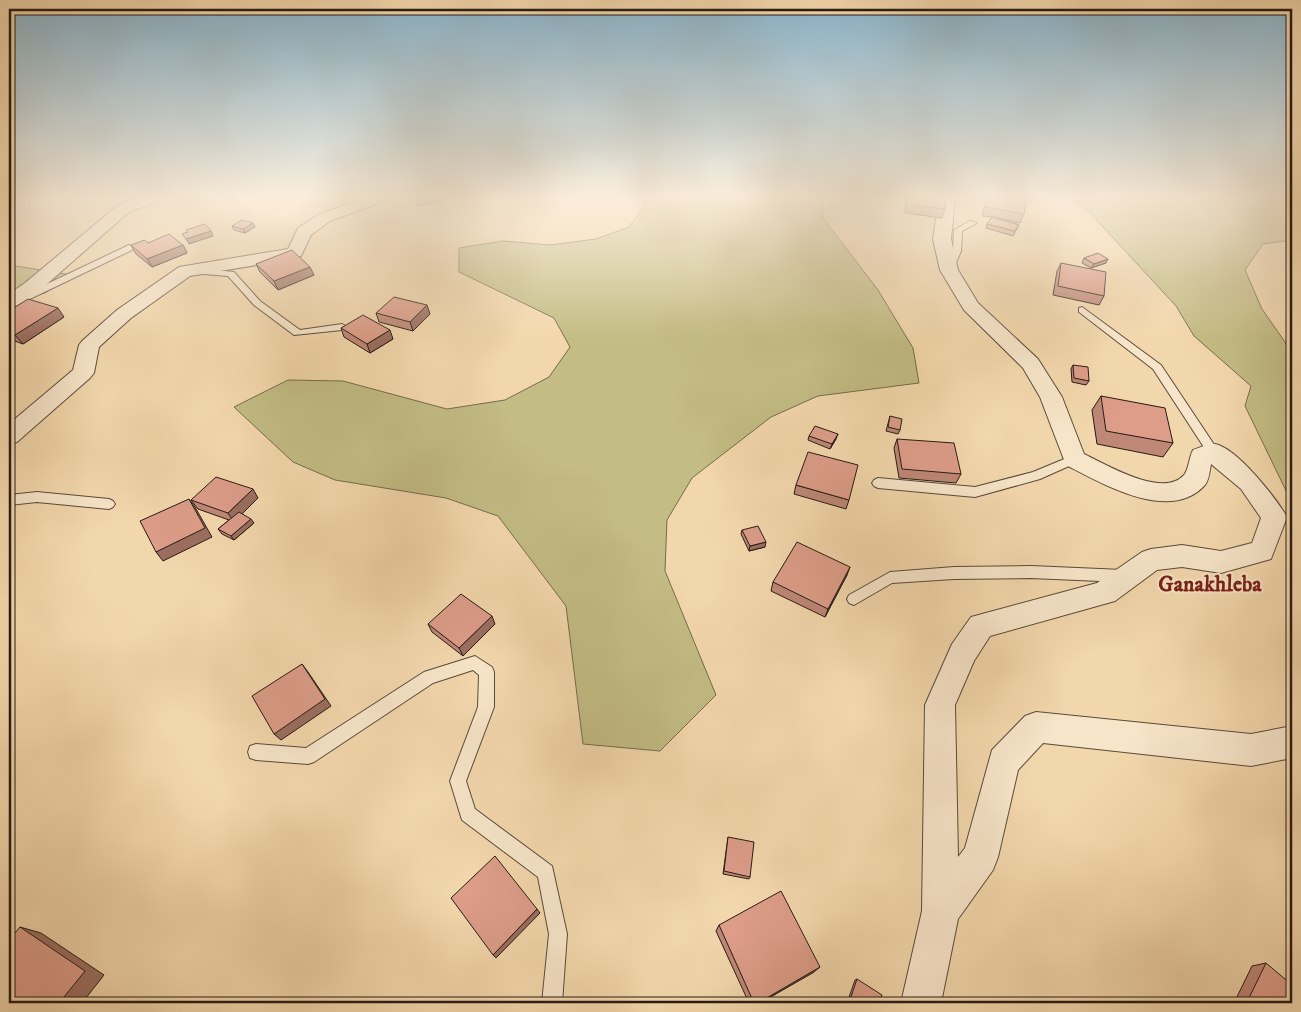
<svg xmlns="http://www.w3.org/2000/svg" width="1301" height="1012" viewBox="0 0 1301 1012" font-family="'IM FELL DW Pica',serif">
<rect width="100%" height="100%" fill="#f3d7ac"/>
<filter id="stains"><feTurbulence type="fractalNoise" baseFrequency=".004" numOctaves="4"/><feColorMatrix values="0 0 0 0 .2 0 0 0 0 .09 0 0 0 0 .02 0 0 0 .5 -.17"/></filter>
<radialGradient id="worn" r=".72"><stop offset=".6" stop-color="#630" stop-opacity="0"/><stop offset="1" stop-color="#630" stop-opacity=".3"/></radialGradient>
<g fill="#c3bc84" stroke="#746c4c">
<path d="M646,198H822L823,218L878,290L913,348L919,383L818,396L771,417L692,478L667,520L665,571L716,695L660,751L583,744L566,606L498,516L446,498L335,480L293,462L234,407L288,380L343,381L447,409L505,400L549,377L570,347L554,318L459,272V248L503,241L550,245L596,239L629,227L643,208Z"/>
<path d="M1068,198H1292V240L1263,244L1245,270L1262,309L1292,352V503L1245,406L1251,386L1194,336L1176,306L1090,213Z"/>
<path d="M9,265L72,275L45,293L9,301Z"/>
</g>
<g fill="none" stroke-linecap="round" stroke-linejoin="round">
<defs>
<g id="lane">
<path d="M970,221L977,223L962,231L961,251L952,272H946L945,270L953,251L954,230Z"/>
<path d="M129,245L133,248L132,250L9,309V302Z"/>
<path d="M195,268L234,272L260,301L300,330L342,324L347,327L342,330L294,335L254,305L228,276L192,273V269Z"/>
<path d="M1082,307L1161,365L1219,452L1217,455H1209L1153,369L1079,312V308Z"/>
<path d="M1074,455L1080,459L1078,462L1040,479L975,497L878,488L874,486L872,483L874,480L878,478L975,487L1033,472Z"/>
<path d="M37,492L109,499L113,501L115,504L113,507L109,509L37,502L9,505V495Z"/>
<path d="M1031,566L1123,570L1128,572L1130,576L1128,580L1123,582L1031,578L954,579L892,583L854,605L849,603L847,599L849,595L890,572L954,567Z"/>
<path d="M475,656L492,667L494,672V707L466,781L475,809L552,866L567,934L562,1003H542L549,934L538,877L462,820L450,781L478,707L479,675L473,670L433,683L314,762L308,764L256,760L250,758L248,752L250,746L256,744L306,748L424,672Z"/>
</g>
<g id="street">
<path d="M137,198H161L159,201L129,212L39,291L16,306L9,308V294L25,283L117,206Z"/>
<path d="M363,198H387L385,201L330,221L311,235L301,256L281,261L190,276L131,318L99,347L94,373L90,378L17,442L9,444V424L73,370L79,345L82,341L117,310L179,267L288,249L298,228L318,215Z"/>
<path d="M939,198H955L951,239L958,270L978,303L1038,359L1062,397L1084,454C1105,464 1163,499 1184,475C1189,469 1189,457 1193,450C1199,448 1209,443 1215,444C1237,448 1276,498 1287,517L1271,559L1221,573L1182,567L1157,570L1115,601L990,636L974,661L955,705L958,857L965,848L992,750L1025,716L1036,712L1251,734L1292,726V758L1251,766L1043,743L1018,770L998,857L993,870L958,919L941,1003H901L922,911L925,705L952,644L971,617L1097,583L1142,552L1151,549L1182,545L1221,551L1252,543L1261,518L1241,489L1211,464C1210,470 1209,480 1205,485C1170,524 1101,483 1066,465L1040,397L1023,368L964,310L940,270L933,239Z"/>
</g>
</defs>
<use href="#lane" stroke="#594a3b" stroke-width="2"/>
<use href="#street" stroke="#594a3b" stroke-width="2"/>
<use href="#lane" fill="#f7e5c9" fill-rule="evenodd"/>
<use href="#street" fill="#f7e5c9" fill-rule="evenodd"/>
</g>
<g fill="#be8776" stroke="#261b15">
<path d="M906,198H945V209L942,218L905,213Z"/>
<path d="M987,198H1035L1031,202L1026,200L1024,214L1020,223L993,217L1019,225L1013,236L986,228L987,224L992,217L982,216Z"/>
<path d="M253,223L255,227L245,233L234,230L232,226Z"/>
<path d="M148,243L183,245L187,253L152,267L136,254L131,245Z"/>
<path d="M1084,258L1106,263L1091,268L1082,263Z"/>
<path d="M1061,263L1104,296L1099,305L1053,295L1057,271Z"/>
<path d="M256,264L314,275L278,290L260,272Z"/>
<path d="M9,311L64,317L23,344L9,339Z"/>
<path d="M376,313L430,314L413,331L379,322Z"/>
<path d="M341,328L393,339L370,353L344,337Z"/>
<path d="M1073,365L1089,381L1086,385L1072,382L1071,369Z"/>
<path d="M1101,396L1173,443L1163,457L1097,444L1092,410Z"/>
<path d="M890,416L900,430L898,434L886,431Z"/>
<path d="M809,436L836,439L830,449L808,440Z"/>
<path d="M897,439L961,474L956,483L899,478L894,448Z"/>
<path d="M796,485L849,500L846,509L794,494Z"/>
<path d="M258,498L242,514L254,523L234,540L222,534L218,529L229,520L198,509L191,500Z"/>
<path d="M742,530L765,547L749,551L741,534Z"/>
<path d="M847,575L825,617L771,591L773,582Z"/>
<path d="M428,624H495L463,656L432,632Z"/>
<path d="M728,837L750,877L749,879L723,874Z"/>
<path d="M719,925L814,972L760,1003H749L716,931Z"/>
<path d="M1266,963L1292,1003H1234L1252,966Z"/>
<path d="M857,979L879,1003H847L855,980Z"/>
</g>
<g fill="#9b6e60" stroke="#261b15">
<path d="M415,198H444V201L417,206Z"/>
<path d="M253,223L255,227L245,233L243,229Z"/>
<path d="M211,231L213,236L189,244L186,239Z"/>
<path d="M183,245L187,253L152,267L147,259Z"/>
<path d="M1108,259L1106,263L1091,268L1094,264Z"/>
<path d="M310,267L314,275L278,290L274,281Z"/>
<path d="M427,305L430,314L413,331L410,322Z"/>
<path d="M58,308L64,317L23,344L15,335Z"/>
<path d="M390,330L393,339L370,353L367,344Z"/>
<path d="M838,434L836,439L830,449L832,444Z"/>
<path d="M253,489L258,498L234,522L228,513Z"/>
<path d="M189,499L195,507L212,537L163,561L156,552Z"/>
<path d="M251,519L254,523L234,540L231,536Z"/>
<path d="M766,542L765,547L749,551L750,546Z"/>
<path d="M850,567L847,575L825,617L828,609Z"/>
<path d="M492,616L495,624L463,656L459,648Z"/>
<path d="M302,664L308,672L331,706L281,740L274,734Z"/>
<path d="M537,909L540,913L496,958L493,955Z"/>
<path d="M20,927L41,933L104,975L82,1003H59Z"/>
<path d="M820,967L814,972L760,1003H758Z"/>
<path d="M30,998L50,1003H26Z"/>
</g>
<g fill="#dd9d89" stroke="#261b15">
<path d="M908,198H945V209L907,205Z"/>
<path d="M988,198H1026L1024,214L985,207Z"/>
<path d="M992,217L1019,225L1014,231L987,224Z"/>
<path d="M242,220L253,223L243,229L232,226Z"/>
<path d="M205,224L211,231L186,239L182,234L188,232L186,230Z"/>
<path d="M169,234L183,245L147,259L131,245L145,240L148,243Z"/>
<path d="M292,250L310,267L274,281L256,264Z"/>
<path d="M1098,253L1108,259L1094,264L1084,258Z"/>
<path d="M1061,263L1106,272L1104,296L1058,286Z"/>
<path d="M394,297L427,305L410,322L376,313Z"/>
<path d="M28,299L58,308L15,335L9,333V311Z"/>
<path d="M363,315L390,330L367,344L341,328Z"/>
<path d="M1073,365L1088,367L1089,381L1074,378Z"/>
<path d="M1101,396L1165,408L1173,443L1106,431Z"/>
<path d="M890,416L902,419L900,430L888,427Z"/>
<path d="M815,426L838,434L832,444L809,436Z"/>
<path d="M897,439L954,443L961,474L902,469Z"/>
<path d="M808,452L858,465L849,500L796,485Z"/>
<path d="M216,477L253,489L228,513L191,500Z"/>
<path d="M189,499L205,528L156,552L140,521Z"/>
<path d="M239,512L251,519L231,536L218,529Z"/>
<path d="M758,526L766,542L750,546L742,530Z"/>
<path d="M797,542L850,567L828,609L773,582Z"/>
<path d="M461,594L492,616L459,648L428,624Z"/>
<path d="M302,664L325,699L274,734L252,696Z"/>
<path d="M728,837L754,842L750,877L724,871Z"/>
<path d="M495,856L537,909L493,955L451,898Z"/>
<path d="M781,891L820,967L758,1003H754L719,925Z"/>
<path d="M20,927L85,971L59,1003H37L30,998L26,1003H9V940Z"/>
<path d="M1266,963L1292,985V1003H1249L1247,1002Z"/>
<path d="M857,979L882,995L879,1003H849Z"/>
</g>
<linearGradient id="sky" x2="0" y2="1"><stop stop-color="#89b6d0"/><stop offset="0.58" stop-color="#faedda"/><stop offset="1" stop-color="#faedda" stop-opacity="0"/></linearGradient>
<rect width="1301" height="340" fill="url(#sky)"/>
<g text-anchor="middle" stroke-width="4" stroke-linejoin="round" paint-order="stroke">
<g font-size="22" font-weight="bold" fill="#7a1f14" stroke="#f7e5c9">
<text x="1210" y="591">Ganakhleba</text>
</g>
</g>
<rect width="1301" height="1012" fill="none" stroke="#f3d7ac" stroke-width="30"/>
<rect x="10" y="10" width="1281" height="992" fill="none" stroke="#261b15" stroke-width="2.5"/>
<rect x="15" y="15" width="1271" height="982" fill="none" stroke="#261b15"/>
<rect width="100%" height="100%" filter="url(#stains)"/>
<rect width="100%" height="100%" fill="url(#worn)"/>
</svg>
